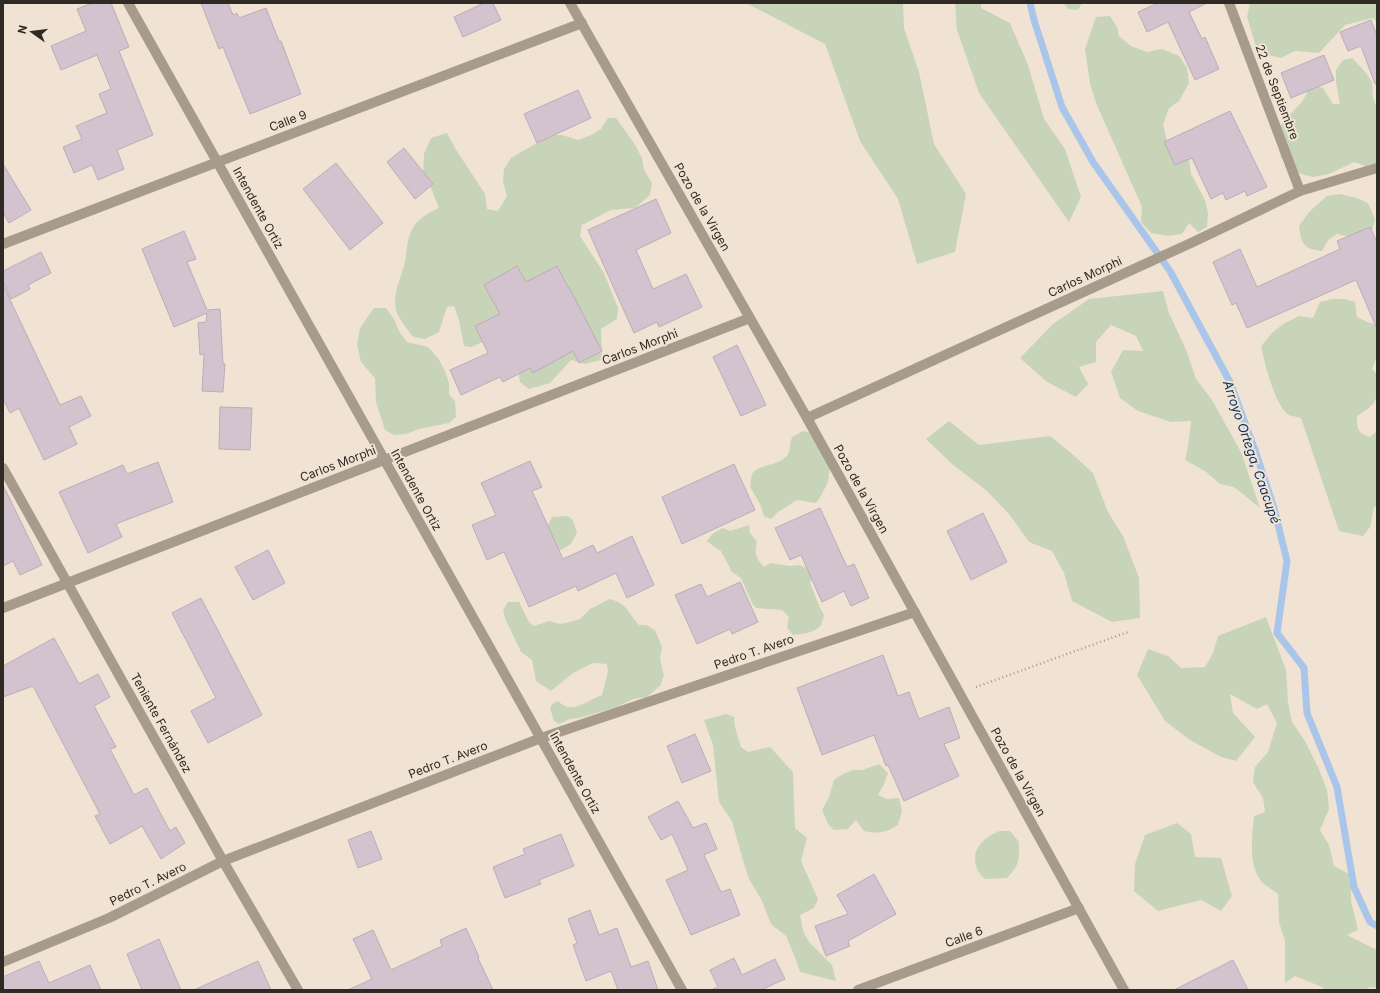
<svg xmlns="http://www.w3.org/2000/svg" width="1380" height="993" viewBox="0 0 1380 993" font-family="Inter,sans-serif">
<rect width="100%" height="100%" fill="#f0e3d4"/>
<g fill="#c8d4b8">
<path d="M746,3H903L904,28L919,72L934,144L966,194L955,252L917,264L898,199L860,141L825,44Z"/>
<path d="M955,3H981V8L1010,23L1028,65L1044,119L1065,149L1081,197L1069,222L979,93L957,30Z"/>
<path d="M1064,3H1082L1078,10L1068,9Z"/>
<path d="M1250,3H1377V22L1373,18L1345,25L1319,53L1295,51L1281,58L1258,53L1247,17Z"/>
<path d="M1110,16L1117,27L1119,36L1131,46L1147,52L1162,49L1179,56L1187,68L1189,83L1179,101L1169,108L1163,125L1169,148L1189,159L1191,174L1205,200L1208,213L1207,227L1198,232L1189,223L1182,234L1168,236L1151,233L1141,222L1142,207L1096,103L1090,83L1085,49L1096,17Z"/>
<path d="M1352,58L1366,73L1372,82L1373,98L1377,108V165L1365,166L1354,162L1329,174L1313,177L1301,174L1281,158L1278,146L1277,133L1282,123L1302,102L1309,89L1316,86L1323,88L1333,104H1340L1336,82V70L1343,60Z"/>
<path d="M608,118H616L634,143L642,158L644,170L652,183L650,195L635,208L611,210L582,225L580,236L604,273L618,308L617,319L601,329L602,360L585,364L571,360L550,383L529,389L520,382L518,371L483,342L471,347L464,346L459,320L454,306L447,307L439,332L425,339L413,337C408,330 401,322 397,313C391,297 401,278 405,262C407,250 407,236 414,226C420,217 430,212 439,208L429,183L423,173L424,154L431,138L447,133L455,148L485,194L487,209L498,211L507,196L503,182L504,169L511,158L535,144L548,135H562L578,140L591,135L601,129Z"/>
<path d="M1340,194L1357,198L1368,203L1375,219L1372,231L1355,238L1337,234L1328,240L1322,251C1304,249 1301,244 1299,226L1309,212L1327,196Z"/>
<path d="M1163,291L1169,313L1187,352L1196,379L1212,400L1241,452L1260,508L1234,487L1220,484L1205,471L1185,460L1188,447L1191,421L1171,422L1138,411L1120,398L1111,372L1123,350L1143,351L1136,336L1111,325L1096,342V362L1079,367L1088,384L1076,397L1047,382L1020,358L1053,324L1089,299Z"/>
<path d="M1332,299H1344L1355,302L1357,317L1367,322L1377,325V356L1372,369L1377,374C1377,400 1380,402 1357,416C1357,428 1357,433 1370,437L1377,431V507H1374L1370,527L1363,536L1339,531L1301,418C1297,417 1292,416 1289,415C1275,407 1264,361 1261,346L1272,333L1283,324L1299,316L1313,318L1320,302Z"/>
<path d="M374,308H386L394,319L400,333L407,342L428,347L438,358L445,371L449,383V394L455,401L456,417L449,423L419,429L406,434L394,435L385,430L376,402L375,378L361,362L357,344L360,328Z"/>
<path d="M949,421L979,445L1050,436L1071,453L1093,473L1108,512L1123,536L1139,578L1140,618L1112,622L1072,601L1064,573L1052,551L1029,542L1009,514L987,491L952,464L926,439Z"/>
<path d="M803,431L813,433L831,460L828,482L822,494L816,503L797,500L778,512L771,519L764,516L760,504L750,487C751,483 751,478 752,474C758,463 783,467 789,452C790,448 790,442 792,437Z"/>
<path d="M568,516L573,520L577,533L571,544L561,550L548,543L546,529L552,517Z"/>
<path d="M749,525L750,533L757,542C754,552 756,559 764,567L771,563L790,566L799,565L807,568L812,576L810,583C815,594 818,605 824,615C823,618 822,622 821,625C815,633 802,634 793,635L787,627L789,617L782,610L756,608L752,603L741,578L732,572L721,551L713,546L707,541L712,534L723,528L730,531Z"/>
<path d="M610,599C628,604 627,612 639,625H646L655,630L662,647L660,659L664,675L660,686L647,697L633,699L617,707L579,718L570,719L559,724L554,721L550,708L552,704L558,701C572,715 586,701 602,695L608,671L607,664L593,663L573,673L551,691L536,681L532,660L521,652L505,618L503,610L508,602H519L529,622L534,626L549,621L560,624L570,622L580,619L590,609Z"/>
<path d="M1266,617L1286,670L1288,702L1292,722L1305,741L1318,767L1327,790L1329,809L1320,830L1329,845L1334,866L1351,875V901L1358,930L1347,935L1377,950V988L1368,987L1370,990H1325L1322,987L1295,976L1285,983V941L1279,922L1278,894C1273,890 1265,886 1261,881C1248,864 1252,836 1254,816L1265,812L1263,798L1253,782L1255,767L1268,752L1277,723L1267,704L1257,709L1230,694L1233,713L1255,737L1236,761L1221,757L1190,740L1165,721L1137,675L1148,649L1168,656L1181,668L1205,667L1213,653L1218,636Z"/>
<path d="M726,714L734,717L735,727L741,747L748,752L770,747L793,772L795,828L807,838L801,861L818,899L814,908L800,915L803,931L809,942L832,965L836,981L800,972L795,957L786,936L771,924L761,899L749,879L742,857L732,821L719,802L713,745L704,720Z"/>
<path d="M879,764L888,773L884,784L878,795L887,799L899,798L902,811L898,825C885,833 879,834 864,831L856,820L848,829L834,830L828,824L822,810L829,797L834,780L843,774L853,770H862Z"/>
<path d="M1177,823L1191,834L1195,857L1221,858L1232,896L1221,911L1201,900L1158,911L1134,891L1135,864L1145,835Z"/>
<path d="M1000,831H1010L1019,842C1019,861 1020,864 1007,878L985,879C982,876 977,871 976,866C971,849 985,836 1000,831Z"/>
</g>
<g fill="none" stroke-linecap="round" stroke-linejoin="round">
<path stroke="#a9c5e9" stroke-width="7" d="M1030,3L1034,20L1062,107L1093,162L1170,271L1230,382L1256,453L1274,508L1287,561L1277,633L1304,668L1307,713L1337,787L1354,887L1370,922L1377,926"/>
</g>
<g fill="#d2c3cf" stroke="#bcacb9">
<path d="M92,3H111L129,47L119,51L153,135L117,150L124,169L98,180L92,165L74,173L63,147L82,139L76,126L107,113L99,94L111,89L97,55L61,70L51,46L86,31L77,9Z"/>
<path d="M201,3H228L233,15L237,13L239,18L266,8L279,41H281L301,94L250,114L223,47L219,49Z"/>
<path d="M484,3H493L501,20L463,37L454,17Z"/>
<path d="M1158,3H1207L1189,12L1202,39L1205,37L1219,69L1195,80L1168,22L1147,32L1138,12Z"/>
<path d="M1371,20L1377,36V84H1375L1361,46L1348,51L1340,32Z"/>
<path d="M1324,55L1334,80L1291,98L1281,73Z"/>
<path d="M578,90L591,118L537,143L524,114Z"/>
<path d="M1230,111L1267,187L1247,196L1245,191L1226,200L1223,193L1211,199L1192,158L1175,165L1164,142Z"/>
<path d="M404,148L433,184L415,199L387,162Z"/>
<path d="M336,163L383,223L350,250L303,189Z"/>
<path d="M3,164L31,210L9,223L3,213Z"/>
<path d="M656,199L671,233L636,250L653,289L686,274L702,307L659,327L657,322L634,333L588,230Z"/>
<path d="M1370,227L1377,242V329L1356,280L1247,328L1236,303L1232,305L1213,262L1240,249L1257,287L1340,249L1337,241Z"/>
<path d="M184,231L196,259L187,262L207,310L220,309L223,364H225L223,392L202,391L204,354L200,355L198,323L206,322L207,313L174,327L142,249Z"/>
<path d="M41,252L51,273L28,285L30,289L11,299L3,281V271Z"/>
<path d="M517,266L526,282L557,266L568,287H569L602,351L579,363L573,351L533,373L530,368L503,382L500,377L461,395L450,370L488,353L475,326L500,314L484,285Z"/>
<path d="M3,285L60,405L81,396L91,416L69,427L77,444L44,460L19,408L10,413L3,399Z"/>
<path d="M737,345L766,405L741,416L713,357Z"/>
<path d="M220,407L252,408L250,450L219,449Z"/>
<path d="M530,461L542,487L532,491L563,559L593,545L597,553L632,536L654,585L627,598L616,573L578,591L576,586L529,607L504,552L487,560L472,525L496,515L481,483Z"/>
<path d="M158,462L173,502L116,524L122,537L88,553L59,492L123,465L127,474Z"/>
<path d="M734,464L755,510L682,544L662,497Z"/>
<path d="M3,485L42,565L20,575L13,561L3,566Z"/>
<path d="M820,508L847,567L854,564L869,598L851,606L844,591L822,602L801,555L790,560L775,528Z"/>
<path d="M983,513L1007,562L971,580L947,531Z"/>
<path d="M268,550L285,583L253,600L235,567Z"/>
<path d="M740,582L758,622L732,634L730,629L697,644L675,595L701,584L707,597Z"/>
<path d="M201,598L262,715L208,743L191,711L216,698L172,613Z"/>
<path d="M54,638L79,684L98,674L110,697L94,706L116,747L110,749L134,795L147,788L170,831L176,827L185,843L161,859L142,826L110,844L95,816L100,814L33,686L3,697V666Z"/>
<path d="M883,655L898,696L909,692L919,719L949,707L960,738L944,744L959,776L904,801L888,765L886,766L874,735L822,755L797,688Z"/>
<path d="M695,734L711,771L682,783L667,746Z"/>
<path d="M678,801L693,828L706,823L717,849L704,855L721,892L730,889L740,915L691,935L666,880L688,870L672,834L661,840L648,817Z"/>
<path d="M371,831L382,859L358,868L348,840Z"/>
<path d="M561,834L574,866L539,880L541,884L505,898L493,867L525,854L523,849Z"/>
<path d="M874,874L896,914L848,941L850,946L826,956L815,926L848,914L837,895Z"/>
<path d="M590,910L599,935L617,928L631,967L648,961L658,990H618L611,971L586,981L573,945L577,943L568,919Z"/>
<path d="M466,928L479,957L478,958L493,990H348L372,979L353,939L373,930L391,970L442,946L440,940Z"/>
<path d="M159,939L181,990H142L127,954Z"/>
<path d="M734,958L742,975L775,959L785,979L761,990H711L718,987L710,970Z"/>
<path d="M1233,960L1248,990H1174Z"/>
<path d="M39,961L49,983L90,965L101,990H3V977Z"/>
<path d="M258,961L271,990H194Z"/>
</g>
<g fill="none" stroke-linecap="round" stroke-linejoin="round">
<path stroke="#a69c90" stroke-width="2.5" stroke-dasharray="1 3" stroke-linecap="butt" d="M976,687L1128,632"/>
<g stroke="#a79c8c" stroke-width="10">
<path d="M128,3L682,990"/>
<path d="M570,3L807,418L1124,990"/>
<path d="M1229,3L1300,191"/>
<path d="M3,244L582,23"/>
<path d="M807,418L1191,243L1300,191L1377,168"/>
<path d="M3,468L223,861L298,990"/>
<path d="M3,608L750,318"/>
<path d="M3,962L109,918L223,861L541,738L915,612"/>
<path d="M858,990L1079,908"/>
</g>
</g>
<g text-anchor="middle" stroke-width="4" stroke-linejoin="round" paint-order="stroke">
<g font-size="12" fill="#2f2a24" stroke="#f0e3d4">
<text transform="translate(1277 92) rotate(69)" y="4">22 de Septiembre</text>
<text transform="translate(288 121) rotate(-21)" y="4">Calle 9</text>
<text transform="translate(702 207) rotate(60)" y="4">Pozo de la Virgen</text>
<text transform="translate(258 208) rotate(61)" y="4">Intendente Ortiz</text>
<text transform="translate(1085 277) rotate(-25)" y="4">Carlos Morphi</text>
<text transform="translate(640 347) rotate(-21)" y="4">Carlos Morphi</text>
<text transform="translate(338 464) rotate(-21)" y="4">Carlos Morphi</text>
<text transform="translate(861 489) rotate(61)" y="4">Pozo de la Virgen</text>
<text transform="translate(416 490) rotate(61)" y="4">Intendente Ortiz</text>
<text transform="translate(754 652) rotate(-19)" y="4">Pedro T. Avero</text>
<text transform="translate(161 723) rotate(61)" y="4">Teniente Fernández</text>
<text transform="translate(448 760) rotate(-21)" y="4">Pedro T. Avero</text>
<text transform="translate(1018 772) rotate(61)" y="4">Pozo de la Virgen</text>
<text transform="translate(575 773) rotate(61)" y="4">Intendente Ortiz</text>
<text transform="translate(148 884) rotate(-26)" y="4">Pedro T. Avero</text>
<text transform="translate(964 937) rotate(-20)" y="4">Calle 6</text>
</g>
<g font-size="13" font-style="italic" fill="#052d58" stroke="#f0e3d4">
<text transform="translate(1252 452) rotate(71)" y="5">Arroyo Ortega, Caacupé</text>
</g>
</g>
<rect width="1380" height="993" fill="none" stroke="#2f2a24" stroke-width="8"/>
<g transform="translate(32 32) rotate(284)" stroke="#f0e3d4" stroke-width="3" paint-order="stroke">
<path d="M0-3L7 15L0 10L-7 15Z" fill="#2f2a24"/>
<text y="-6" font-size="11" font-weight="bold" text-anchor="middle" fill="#2f2a24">N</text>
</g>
</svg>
